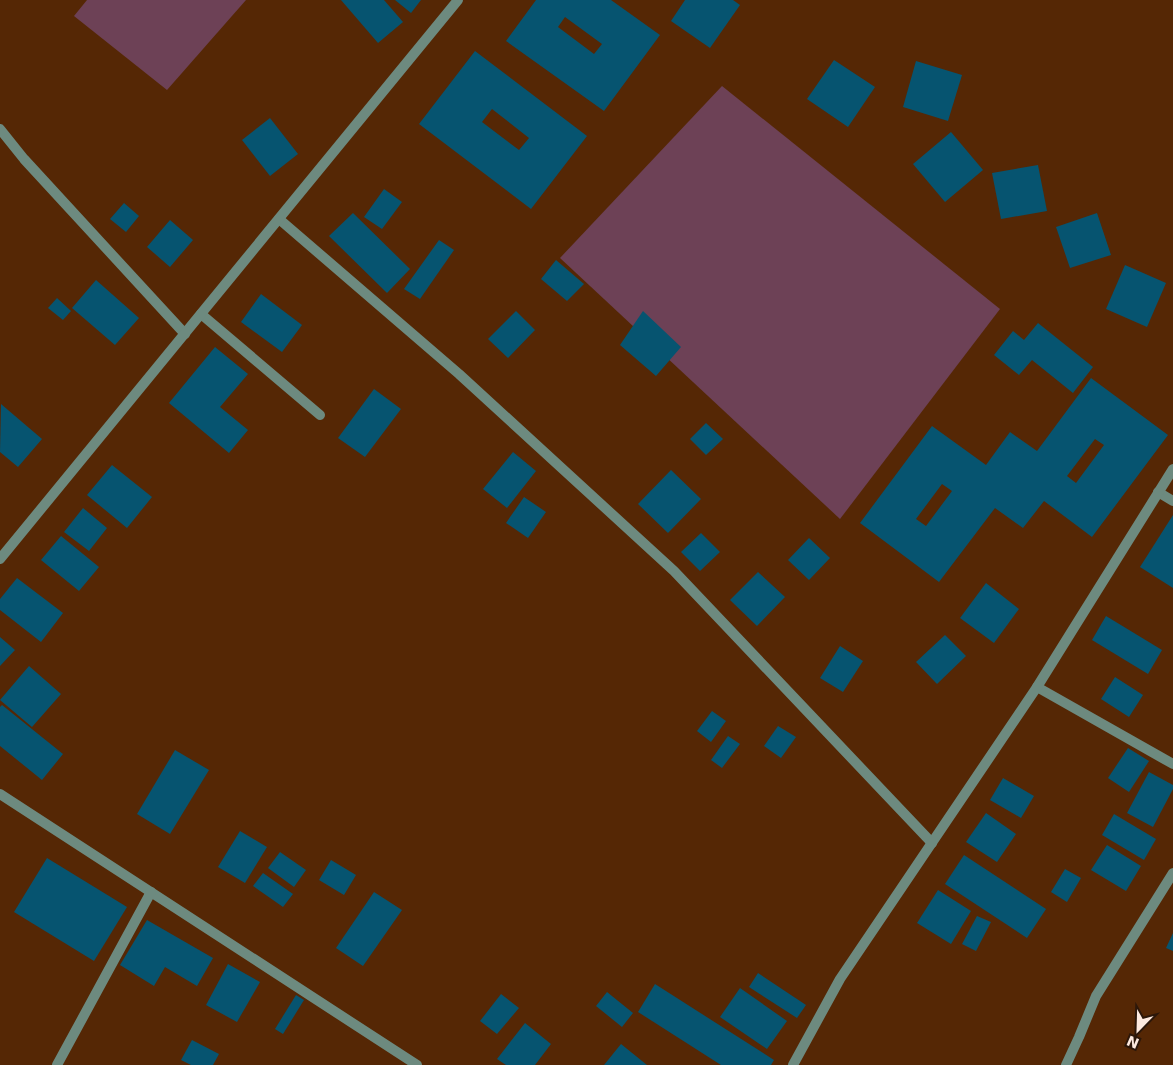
<svg xmlns="http://www.w3.org/2000/svg" width="1173" height="1065" viewBox="0 0 1173 1065" font-family="'DejaVu Sans',sans-serif">
<rect width="100%" height="100%" fill="#552705"/>
<g fill="#6d4156">
<path d="M87,0H246L167,90L74,16Z"/>
<path d="M722,86L1000,309L840,519L560,258Z"/>
</g>
<g fill="#065470" fill-rule="evenodd">
<path d="M341,0H384L403,22L378,43Z"/>
<path d="M395,0H421L411,13Z"/>
<path d="M536,0H611L660,35L604,111L506,41ZM565,17L602,44L594,54L558,27Z"/>
<path d="M685,0H733L740,5L710,48L671,21Z"/>
<path d="M475,51L587,136L531,209L419,124ZM492,109L529,138L519,150L482,122Z"/>
<path d="M834,60L875,87L848,127L807,99Z"/>
<path d="M916,61L962,75L948,121L903,107Z"/>
<path d="M270,118L298,154L270,176L242,140Z"/>
<path d="M951,132L983,170L945,202L913,164Z"/>
<path d="M1038,165L1047,211L1001,219L992,173Z"/>
<path d="M384,189L402,202L382,229L364,217Z"/>
<path d="M124,203L139,216L126,232L110,219Z"/>
<path d="M353,213L410,269L387,293L329,236Z"/>
<path d="M1097,213L1111,255L1070,268L1056,227Z"/>
<path d="M170,220L193,240L170,267L147,247Z"/>
<path d="M439,240L454,250L420,299L404,289Z"/>
<path d="M556,260L584,284L567,301L541,279Z"/>
<path d="M1125,265L1166,283L1147,327L1106,309Z"/>
<path d="M96,280L139,318L115,345L72,308Z"/>
<path d="M261,294L302,325L282,352L241,322Z"/>
<path d="M57,298L71,311L63,320L48,308Z"/>
<path d="M516,311L535,330L508,358L488,339Z"/>
<path d="M643,311L681,347L656,376L620,345Z"/>
<path d="M1038,323L1093,367L1073,393L1032,360L1019,375L994,355L1013,331L1024,340Z"/>
<path d="M215,347L248,374L220,407L248,430L229,453L169,403Z"/>
<path d="M1091,378L1168,435L1092,537L1044,501L1023,528L995,508L939,582L860,523L932,426L986,465L1010,432L1037,451ZM1095,439L1104,445L1076,483L1067,476ZM942,484L952,491L926,526L916,519Z"/>
<path d="M374,389L401,409L365,457L338,438Z"/>
<path d="M1,404L42,439L18,467L0,452Z"/>
<path d="M706,423L723,439L706,455L690,439Z"/>
<path d="M513,452L536,471L507,508L483,489Z"/>
<path d="M112,465L152,497L127,528L87,495Z"/>
<path d="M671,470L701,499L668,533L638,504Z"/>
<path d="M524,497L546,512L528,538L506,523Z"/>
<path d="M83,508L107,528L89,551L64,532Z"/>
<path d="M1173,515V588L1140,567Z"/>
<path d="M701,533L720,552L700,571L681,552Z"/>
<path d="M61,536L99,567L79,591L41,560Z"/>
<path d="M809,538L830,558L809,580L788,560Z"/>
<path d="M758,572L785,597L757,626L730,600Z"/>
<path d="M17,578L63,613L41,642L0,610V599Z"/>
<path d="M986,583L1019,609L994,643L960,618Z"/>
<path d="M1106,616L1162,650L1148,674L1092,640Z"/>
<path d="M945,635L966,656L937,684L916,662Z"/>
<path d="M0,637L15,650L0,666Z"/>
<path d="M840,646L863,661L843,692L820,678Z"/>
<path d="M29,666L61,694L32,727L0,700Z"/>
<path d="M1115,677L1143,695L1129,717L1101,699Z"/>
<path d="M2,705L63,754L42,780L0,746V707Z"/>
<path d="M712,711L726,721L711,742L697,731Z"/>
<path d="M778,726L796,737L781,758L764,746Z"/>
<path d="M728,736L740,744L722,768L711,760Z"/>
<path d="M1128,748L1149,761L1129,792L1108,778Z"/>
<path d="M175,750L209,770L170,834L137,814Z"/>
<path d="M1149,772L1173,785V789L1153,827L1127,813Z"/>
<path d="M1003,778L1034,796L1021,818L990,800Z"/>
<path d="M986,813L1016,834L997,862L966,842Z"/>
<path d="M1114,814L1156,839L1144,860L1102,835Z"/>
<path d="M240,831L267,847L245,883L218,867Z"/>
<path d="M1107,845L1141,866L1126,891L1091,870Z"/>
<path d="M280,852L306,870L294,887L268,868Z"/>
<path d="M964,855L1046,909L1027,938L945,884Z"/>
<path d="M47,858L127,907L94,961L14,912Z"/>
<path d="M331,860L356,875L344,895L319,880Z"/>
<path d="M1065,869L1081,878L1067,902L1051,892Z"/>
<path d="M263,873L293,894L283,907L253,886Z"/>
<path d="M938,890L971,911L951,944L917,923Z"/>
<path d="M374,892L402,910L363,966L336,948Z"/>
<path d="M977,916L991,922L976,951L962,944Z"/>
<path d="M147,920L213,958L197,986L165,967L154,986L120,965Z"/>
<path d="M1173,933V951L1166,948Z"/>
<path d="M228,964L260,982L237,1022L206,1005Z"/>
<path d="M758,973L806,1005L797,1018L749,987Z"/>
<path d="M655,984L774,1060L771,1065H721L638,1012Z"/>
<path d="M740,988L787,1021L767,1049L720,1017Z"/>
<path d="M607,992L633,1013L622,1027L596,1006Z"/>
<path d="M501,994L519,1008L497,1034L480,1021Z"/>
<path d="M296,995L304,1000L283,1034L275,1029Z"/>
<path d="M525,1023L551,1044L535,1065H506L497,1059Z"/>
<path d="M192,1040L219,1054L213,1065H191L181,1060Z"/>
<path d="M621,1044L647,1065H604Z"/>
</g>
<g fill="none" stroke-linecap="round" stroke-linejoin="round">
<g stroke="#6d8a7f" stroke-width="10">
<path d="M0,129L24,159L185,334"/>
<path d="M279,219L459,374L674,571L932,843"/>
<path d="M201,314L320,415"/>
<path d="M1158,492L1173,501"/>
<path d="M0,559L458,0"/>
<path d="M1037,687L1173,764"/>
<path d="M0,794L417,1065"/>
<path d="M57,1065L151,892"/>
<path d="M793,1065L840,979L1037,687L1173,469"/>
<path d="M1066,1065L1079,1037L1096,996L1173,873"/>
</g>
</g>
<g transform="translate(1138 1030) rotate(203)" stroke="#2c170a" stroke-width="4" paint-order="stroke">
<path d="M0-4L9 19L0 12L-9 19Z" fill="#fdeae0"/>
<text y="-8" font-size="14" font-weight="bold" text-anchor="middle" fill="#fdeae0">N</text>
</g>
</svg>
